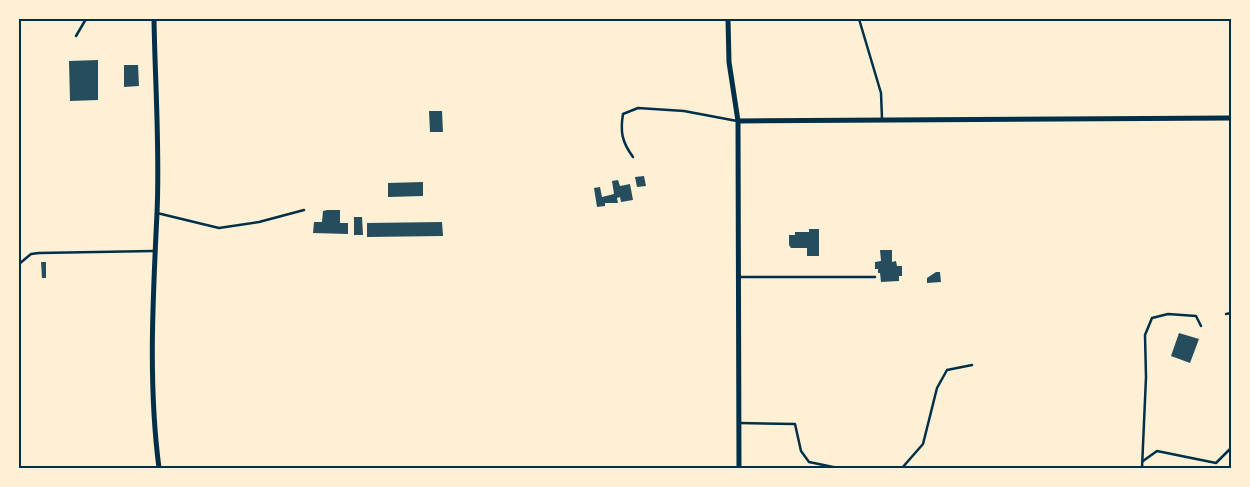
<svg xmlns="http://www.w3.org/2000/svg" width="1250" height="487" viewBox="0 0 1250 487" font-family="'Alegreya Sans',sans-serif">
<rect width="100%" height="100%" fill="#fdf0d5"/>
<g fill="#264d5e">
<path d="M98,60V100L70,101L69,61Z"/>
<path d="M124,65H138L139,86L124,87Z"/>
<path d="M429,111H442L443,132H430Z"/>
<path d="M644,176L646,186L637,187L635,177Z"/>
<path d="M618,180L620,186L630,184L633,200L621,202L620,197L617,198L618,203H605V206L597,207L594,188L600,187L602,197L614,194L612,181Z"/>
<path d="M423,182V196L388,197V183Z"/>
<path d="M327,210H340V223H348V234L313,233L314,222H322L323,211Z"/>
<path d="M354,217H362L363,235H354Z"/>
<path d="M442,222L443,236L367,237V223Z"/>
<path d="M809,229H819V256H807V248H791L789,245V235H795V232H809Z"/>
<path d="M880,250H892V262L896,261L897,266H902V276H899V281L881,282L880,273H878V269H875V262L881,261Z"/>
<path d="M41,262H46V278H42Z"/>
<path d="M936,272H940L941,282L927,283V278Z"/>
<path d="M1179,333L1199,339L1190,363L1171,356Z"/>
</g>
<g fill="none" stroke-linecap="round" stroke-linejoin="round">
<g stroke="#003049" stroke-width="2.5">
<path d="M859,19L881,93L882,119"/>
<path d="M76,36L86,19"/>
<path d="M633,157C622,142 620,132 623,114L638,108L684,111L737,121"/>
<path d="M157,213L219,228L259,222L304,210"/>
<path d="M19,264L31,254L39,253L153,251"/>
<path d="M739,277H875"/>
<path d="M1226,314L1231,313"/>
<path d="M739,423L795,424L801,451L809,462L838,468"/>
<path d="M1143,461L1157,451L1216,463L1231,448"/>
<path d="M902,468L923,444L937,388L947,370L972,365"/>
<path d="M1142,468L1146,377L1145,335L1152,318L1168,314L1196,316L1201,326"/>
</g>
<g stroke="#003049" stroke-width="5">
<path d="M154,19C155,83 160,149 157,213C153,297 148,384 159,468"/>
<path d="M728,19L729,62L738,121L739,468"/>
<path d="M738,121L1231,118"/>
</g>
</g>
<rect width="1250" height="487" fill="none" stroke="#fdf0d5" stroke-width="40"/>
<rect x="20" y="20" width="1210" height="447" fill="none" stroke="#003049" stroke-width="2"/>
</svg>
